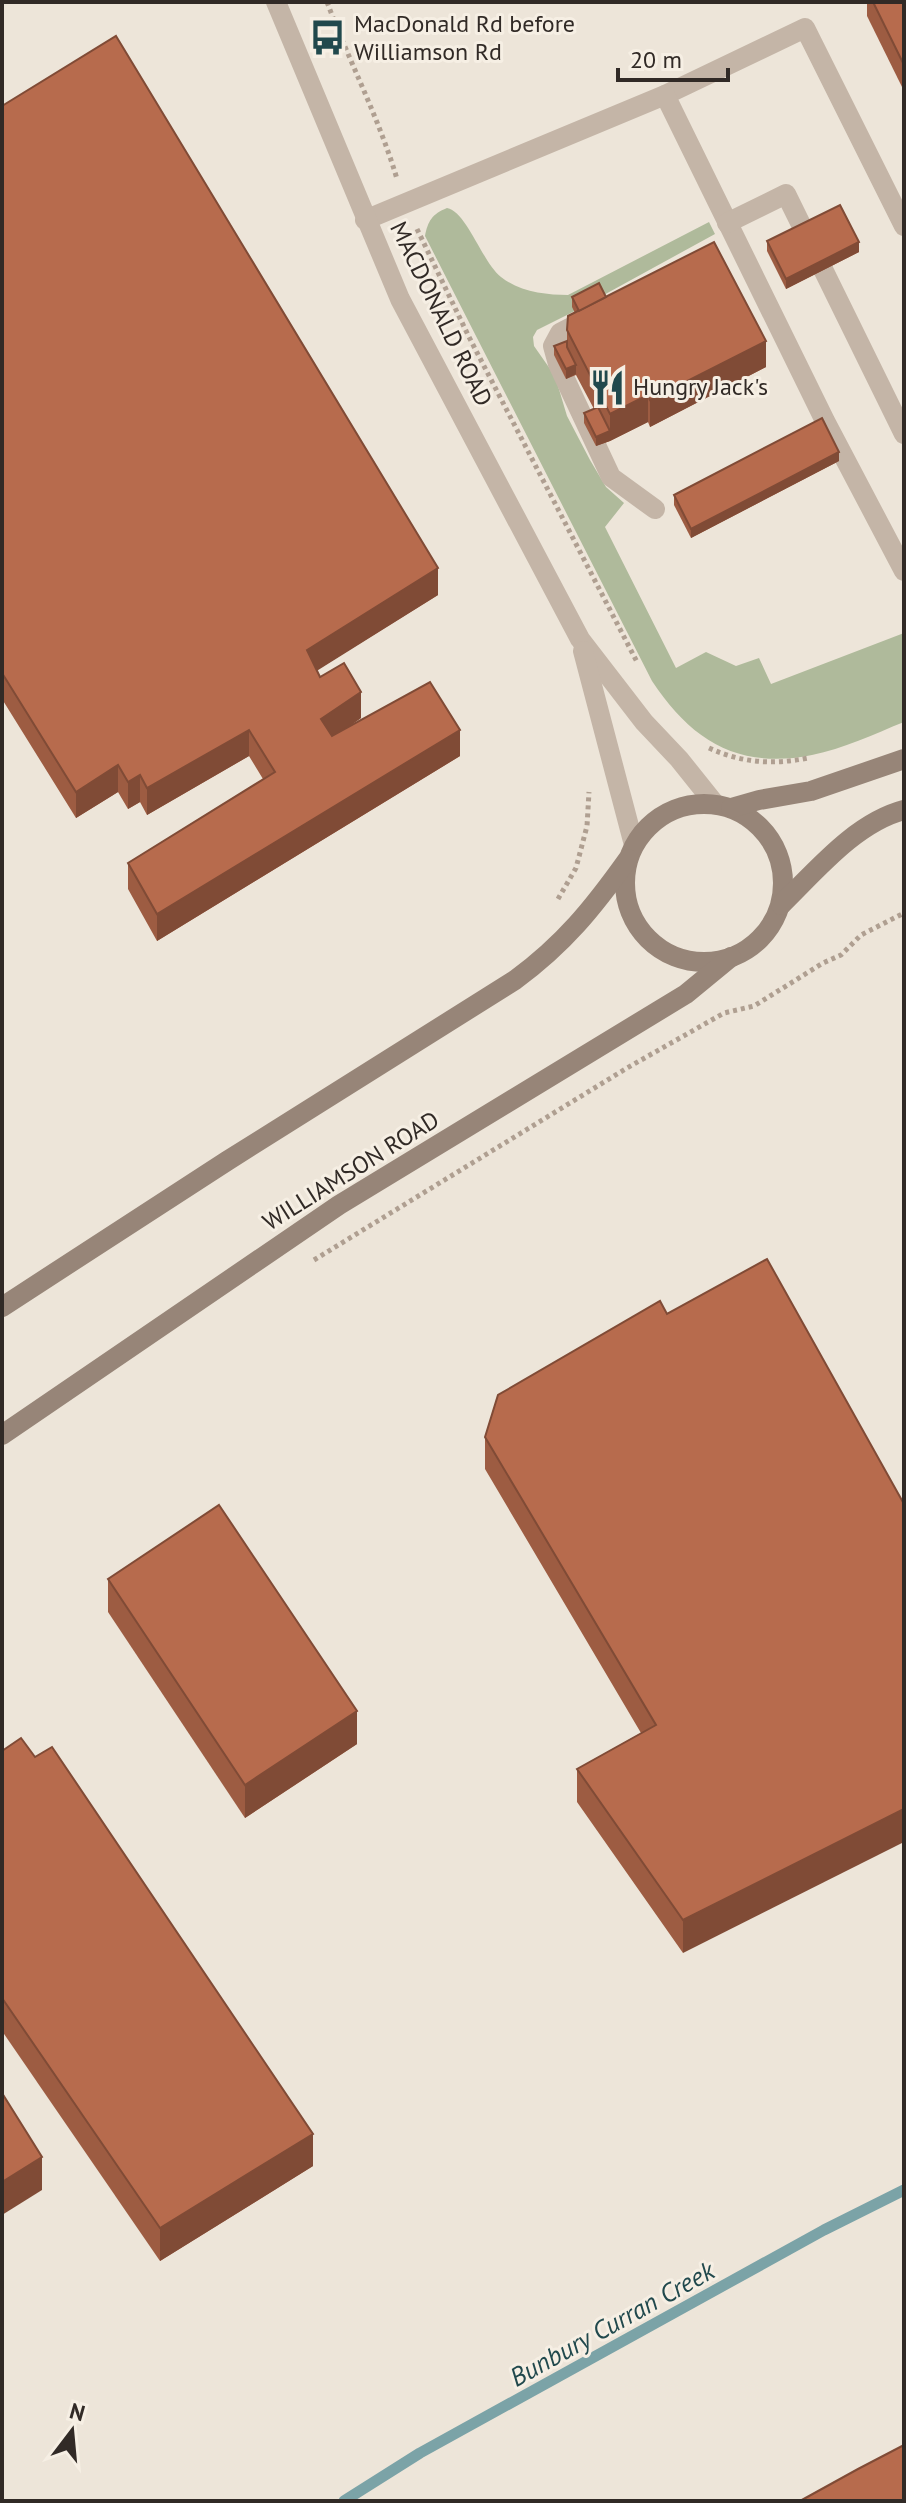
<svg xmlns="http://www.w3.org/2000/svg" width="906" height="2503" viewBox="0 0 906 2503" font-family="'PT Sans',sans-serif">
<rect width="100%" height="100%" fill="#ede5d9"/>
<path fill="#afba9b" d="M447,208C467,212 482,262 501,277C520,292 546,295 568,295L709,222L715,234L569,314L537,330L533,337L534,346L555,376L567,416L590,460L606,487L624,503L605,527L676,668L706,652L736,666L759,658L771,684L904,633V722C874,734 843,749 812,755C738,770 691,740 652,681L425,236C428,221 432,214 447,208Z"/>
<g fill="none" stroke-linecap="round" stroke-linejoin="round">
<path stroke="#7ba3a7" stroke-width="11" d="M344,2501L420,2453L824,2230L904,2190"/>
<g stroke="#af9f91" stroke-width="5" stroke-dasharray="4 4" stroke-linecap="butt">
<path d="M327,2C349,61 379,118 397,179"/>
<path d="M417,229L469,337L637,662"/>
<path d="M709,748C742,763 773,765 808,758"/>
<path d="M558,899L576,868L587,826L589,792"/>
<path d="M314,1260L627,1068L724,1013L754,1006L823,963L841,955L861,935L904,913"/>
</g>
<g stroke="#c4b5a7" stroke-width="20">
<path d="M665,95L805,28L904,226"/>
<path d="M365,220L665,95L825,421L904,571"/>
<path d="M727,223L786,194L904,434"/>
<path d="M591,317L560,333L553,346L558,364L611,477L655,509"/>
</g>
<g stroke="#c4b5a7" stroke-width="20">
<path d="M276,2L400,299L580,639L644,722L679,759L715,804"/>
<path d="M583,651L634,845"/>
</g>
<g stroke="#978578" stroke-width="20">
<circle cx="704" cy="883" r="79"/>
<path d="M731,808L759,800L811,791L904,759"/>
<path d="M781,905C816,871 855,823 904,810"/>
<path d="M2,1307L227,1161L515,980C564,944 593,908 628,859"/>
<path d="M2,1435L339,1205L686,994L731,957"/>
</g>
</g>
<g fill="#9d5c42">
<path d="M867,2H904V91L867,16Z"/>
<path d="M2,106L438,595L317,670L320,677L361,718L348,727L460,756L157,941L128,889V863L263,779L249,756L147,815L140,802L128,809L118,792L76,818L2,699Z"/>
<path d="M767,241L859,252L786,289L767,251Z"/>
<path d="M572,297H606L766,367L650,427L648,422L610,441L596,446L584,423V413L594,409L576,375L566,379L554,355V346L567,341V330L575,313L572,307Z"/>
<path d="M839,461L691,538L674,505V495Z"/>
<path d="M767,1259L683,1953L577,1802V1769L641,1733L485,1469V1437L667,1314Z"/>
<path d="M108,1579L357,1744L245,1818L108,1612Z"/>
<path d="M2,1751L313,2166L160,2261L2,2031Z"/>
</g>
<g fill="#804b36">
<path d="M859,242V252L786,289V279Z"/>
<path d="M766,341V367L650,427V400Z"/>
<path d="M576,365V374L566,379V369Z"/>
<path d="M648,395V422L610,441L596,446V437L610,431V414Z"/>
<path d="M839,452V461L691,538V529Z"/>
<path d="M438,568V595L307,677V650Z"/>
<path d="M361,692V718L321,746V719Z"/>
<path d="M249,730V756L147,815V788Z"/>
<path d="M460,730V756L157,941V914Z"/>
<path d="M118,765V792L76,818V792Z"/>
<path d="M140,775V802L128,809V782Z"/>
<path d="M357,1711V1744L245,1818V1785Z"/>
<path d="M904,1809V1842L683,1953V1920Z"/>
<path d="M313,2134V2166L160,2261V2228Z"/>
<path d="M42,2157V2190L2,2215V2182Z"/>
</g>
<g fill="#b76b4d" stroke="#804b36" stroke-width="2">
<path d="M873,2H904V65Z"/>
<path d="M116,36L438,568L307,650L320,677L344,663L361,692L321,719L332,736L430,682L460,730L157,914L128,863L275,772L249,730L147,788L140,775L128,782L118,765L76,792L2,673V106Z"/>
<path d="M840,205L859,242L786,279L767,241Z"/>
<path d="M714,242L766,341L650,400L648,395L610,414L567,330L568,316Z"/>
<path d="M599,283L606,297L579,311L572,297Z"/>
<path d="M567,341V347L576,365L566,369L554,346Z"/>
<path d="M598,407L610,431L596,437L584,413Z"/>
<path d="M822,418L839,452L691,529L674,495Z"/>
<path d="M767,1259L904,1504V1809L683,1920L577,1769L656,1725L485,1437L498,1395L660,1301L667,1314Z"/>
<path d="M219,1505L357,1711L245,1785L108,1579Z"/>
<path d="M21,1738L35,1757L52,1747L313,2134L160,2228L2,1998V1751Z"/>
<path d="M2,2093L42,2157L2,2182Z"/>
<path d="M904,2445V2501H800L858,2469Z"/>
</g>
<defs>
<symbol id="bus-bare" viewBox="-9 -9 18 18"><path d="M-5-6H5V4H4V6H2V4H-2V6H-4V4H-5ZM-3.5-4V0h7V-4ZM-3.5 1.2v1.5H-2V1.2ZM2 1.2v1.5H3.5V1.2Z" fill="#21494d" stroke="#f6efe4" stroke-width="2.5" paint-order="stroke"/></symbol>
<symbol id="restaurant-bare" viewBox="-9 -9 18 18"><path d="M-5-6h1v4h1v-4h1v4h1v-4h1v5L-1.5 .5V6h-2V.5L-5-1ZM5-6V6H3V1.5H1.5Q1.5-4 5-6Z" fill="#21494d" stroke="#f6efe4" stroke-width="2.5" paint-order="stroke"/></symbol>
</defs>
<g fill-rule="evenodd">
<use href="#bus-bare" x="302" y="12" width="51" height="51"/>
<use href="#restaurant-bare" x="582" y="362" width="51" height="51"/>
</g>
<g text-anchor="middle" stroke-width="6" stroke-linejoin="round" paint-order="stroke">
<g font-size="24" fill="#312a26" stroke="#f6efe4" text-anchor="start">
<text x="354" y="32">MacDonald Rd before<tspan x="354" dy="28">Williamson Rd</tspan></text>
<text x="633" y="395">Hungry Jack's</text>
</g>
<g font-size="24" fill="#312a26" stroke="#f6efe4">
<text transform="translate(441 314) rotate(64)" y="8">MACDONALD ROAD</text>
<text transform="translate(351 1171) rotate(-32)" y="8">WILLIAMSON ROAD</text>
</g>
<g font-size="26" font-style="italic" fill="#21494d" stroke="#f6efe4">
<text transform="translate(612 2324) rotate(-29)" y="9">Bunbury Curran Creek</text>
</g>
</g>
<rect width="906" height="2503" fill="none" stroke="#312a26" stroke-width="8"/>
<g transform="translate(72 2431) rotate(16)" stroke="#f6efe4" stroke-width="6" paint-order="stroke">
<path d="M0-6L14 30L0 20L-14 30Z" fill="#312a26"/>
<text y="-12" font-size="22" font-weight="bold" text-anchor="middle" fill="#312a26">N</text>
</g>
<path d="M618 68v12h110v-12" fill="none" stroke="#312a26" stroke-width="4"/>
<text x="630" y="68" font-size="24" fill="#312a26" stroke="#f6efe4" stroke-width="6" paint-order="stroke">20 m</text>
</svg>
